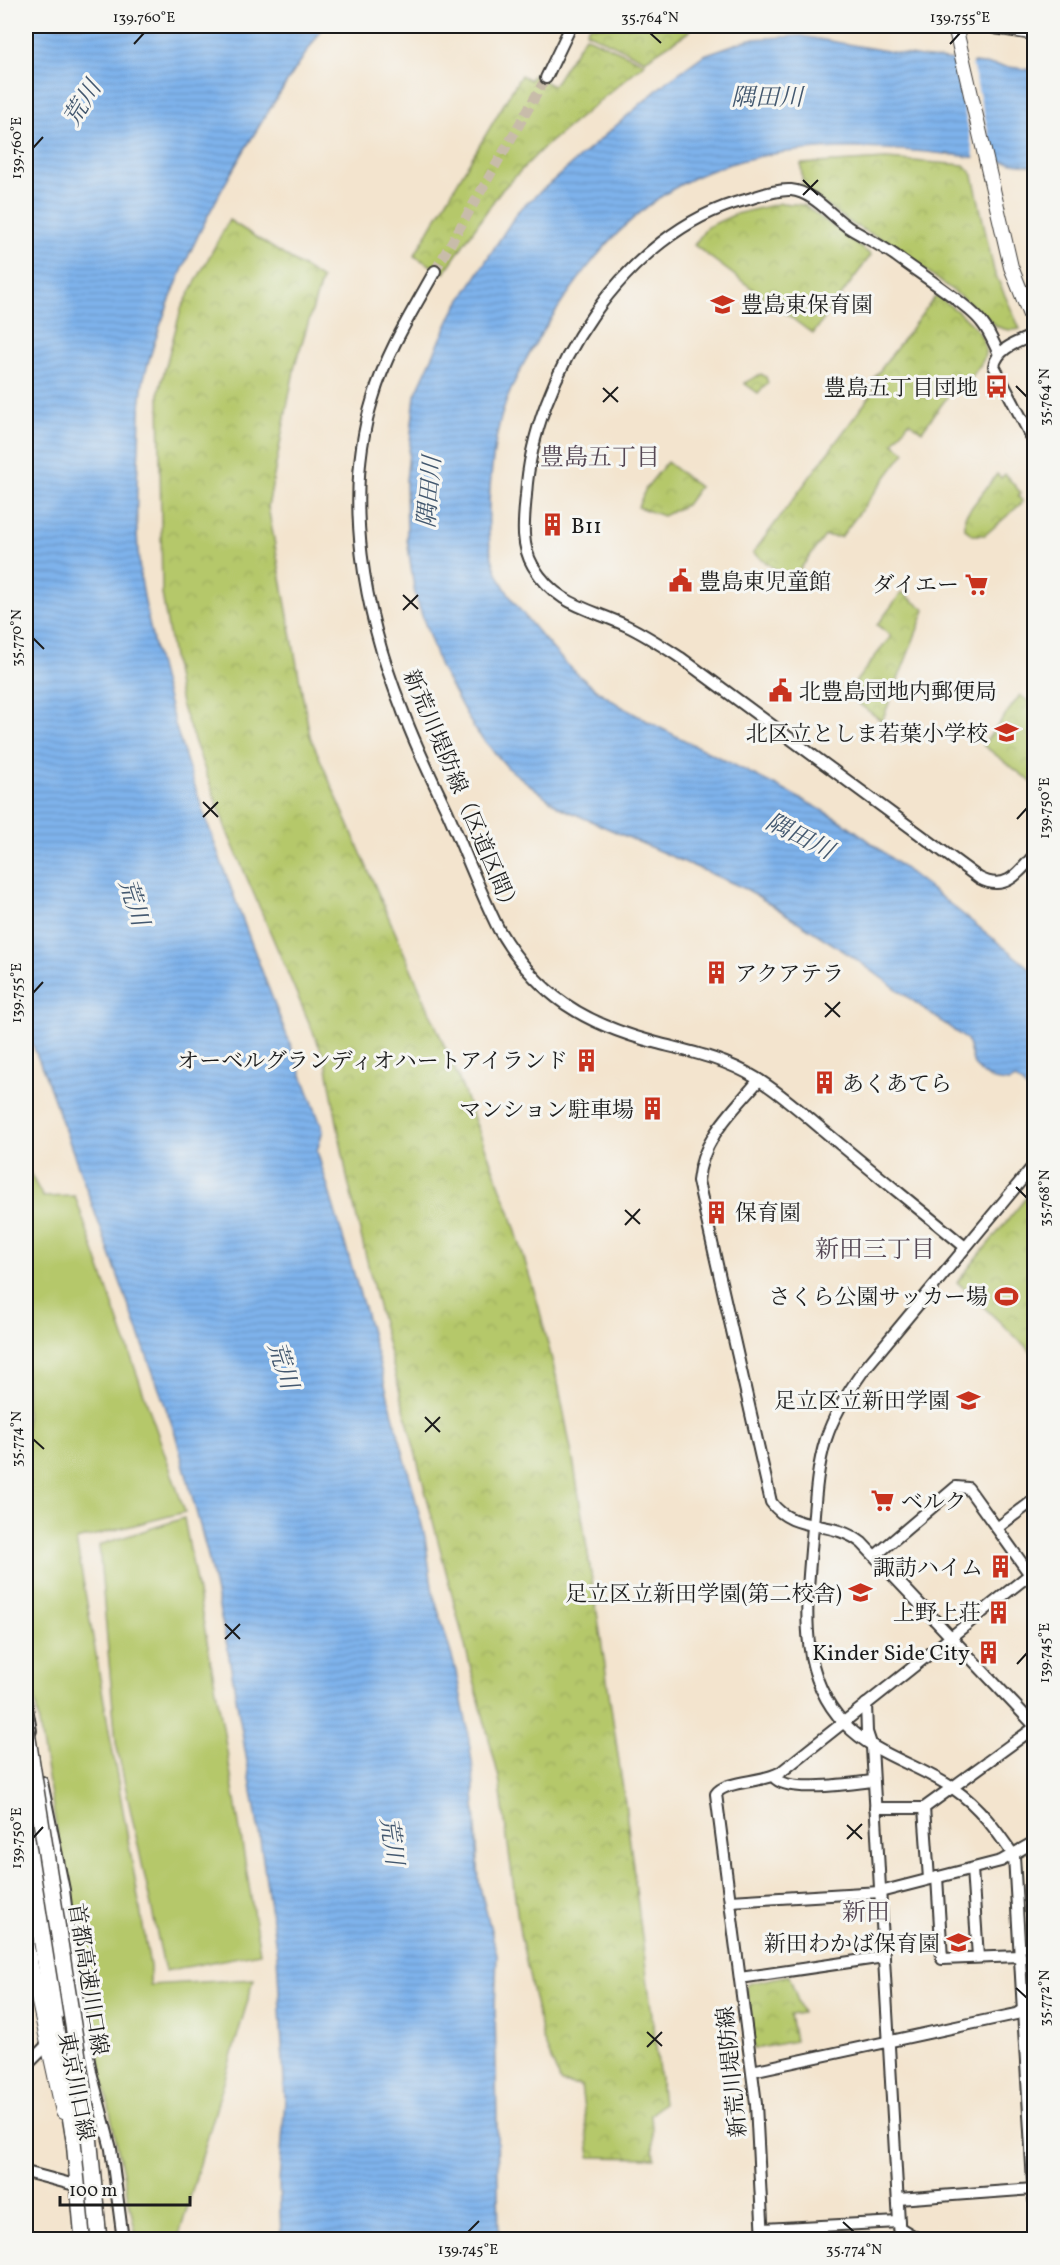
<svg xmlns="http://www.w3.org/2000/svg" width="1060" height="2265" viewBox="0 0 1060 2265" font-family="Vollkorn,'Noto Serif JP',serif">
<defs>
<pattern id="park-crowns" width="20" height="18" patternUnits="userSpaceOnUse" patternTransform="scale(1.5)"><rect width="20" height="18" fill="#b5c86b"/><path d="M2 6a3 3 0 1 1 6 0M12 15a3 3 0 1 1 6 0" fill="none" stroke="#9bab5c"/></pattern>
<pattern id="water-rules" width="6" height="5" patternUnits="userSpaceOnUse" patternTransform="scale(1.5)"><rect width="6" height="5" fill="#7eb2eb"/><path d="M0 2.5h6" fill="none" stroke="#6c98c9"/></pattern>
</defs>
<rect width="100%" height="100%" fill="#f6f6f2"/>
<filter id="ink" filterUnits="userSpaceOnUse"><feTurbulence type="fractalNoise" baseFrequency=".0167" numOctaves="2"/><feDisplacementMap in="SourceGraphic" scale="12" xChannelSelector="R" yChannelSelector="G"/><feConvolveMatrix kernelMatrix="1 2 1 2 8 2 1 2 1" color-interpolation-filters="sRGB"/></filter>
<filter id="wash" filterUnits="userSpaceOnUse"><feTurbulence type="fractalNoise" baseFrequency=".008" numOctaves="4" result="noise"/><feDisplacementMap in="SourceGraphic" scale="24" xChannelSelector="R" yChannelSelector="G"/><feGaussianBlur stdDeviation="1.35" result="paint"/><feColorMatrix in="noise" values="0 0 0 0 0 0 0 0 0 0 0 0 0 0 0 0 0 1.4 0 .05"/><feComposite in="paint" operator="in"/></filter>
<g filter="url(#wash)">
<rect width="100%" height="100%" fill="#f3e4ce"/>
<g fill="#b5c86b" stroke="#687244" stroke-width="1.5">
<path d="M26,1166L43,1197L75,1196L185,1512L76,1540L150,1966V1985L254,1979L178,2239H137L80,1971L26,1645Z"/>
<path d="M184,1518L223,1727L260,1953L165,1971L116,1743L99,1545Z"/>
</g>
<g fill="url(#park-crowns)" stroke="#687244" stroke-width="1.5">
<path d="M589,26H686L690,31L645,60L586,32Z"/>
<path d="M585,36L645,63L542,149L499,193L444,273L414,256L521,75L530,80L533,75L553,86Z"/>
<path d="M886,159L964,165L973,175L994,271L1020,329C1006,332 995,328 986,316L891,244L852,224L803,188L801,164Z"/>
<path d="M781,203L804,205L871,255L813,334L694,245L707,227L736,214Z"/>
<path d="M229,220L322,279L295,365L268,507L310,736L458,1077L510,1212L538,1304L559,1388L574,1465L598,1618L625,1803L663,2103L651,2115L654,2158L590,2157L581,2086L561,2083L543,2040L520,1934L499,1778L380,1315L347,1177L326,1062L228,834L181,704L162,594L159,391L181,309Z"/>
<path d="M939,297C956,311 992,332 984,358C981,367 970,377 964,385L957,384L922,431L909,422L893,443L905,452L841,537L825,536L791,581L753,553L874,391L872,381L934,298Z"/>
<path d="M761,374L766,377L768,383L758,393L744,383Z"/>
<path d="M667,462L699,487L686,505L663,516L638,507L646,488Z"/>
<path d="M997,474L1001,478L1005,474L1021,493L1018,496L1023,502L985,535H973L965,529V516Z"/>
<path d="M902,592L925,610L882,721L846,694L891,636L877,625Z"/>
<path d="M1020,695L1034,706V784L983,745Z"/>
<path d="M1034,1188V1354L957,1282Z"/>
<path d="M789,1975L802,2013L790,2015L795,2041L754,2049L746,1984Z"/>
</g>
<g fill="url(#water-rules)" stroke="#4d6784" stroke-width="1.5">
<path d="M26,26H324C249,138 180,245 144,378C139,399 140,426 139,448C136,491 135,543 142,585C156,671 183,754 212,836C247,935 286,1032 323,1130L317,1151L366,1314L412,1485L425,1537L433,1593L455,1667L467,1726L473,1770L479,1883L497,1954L495,2008L499,2239H281L279,2182L285,2099L277,1955L258,1826L227,1645L207,1552L175,1433L45,1075L26,1029Z"/>
<path d="M801,36L921,57L1034,70V166C931,151 807,132 707,172C635,201 588,261 547,325C530,351 512,381 503,411C492,445 486,510 490,546C494,585 527,619 551,647C590,694 638,717 692,744C741,769 792,792 839,820C862,834 884,853 905,869C949,903 992,937 1034,972V1095L1016,1079L1008,1082L994,1080L983,1074L974,1065L967,1040L850,955L748,890L559,807L508,768L475,730L440,667L415,595L407,539L406,481L415,395L453,312L518,211L666,82L704,55L750,39Z"/>
</g>
<path fill="#f3e4ce" d="M953,58L971,60L996,164L975,160Z"/>
</g>
<g filter="url(#ink)">
<g fill="none" stroke-linecap="round" stroke-linejoin="round">
<path stroke="#c8bcaa" stroke-width="10" stroke-dasharray="10 5" stroke-linecap="butt" d="M435,271L546,78"/>
<defs>
<g id="minor">
<path d="M546,78L571,26"/>
<path d="M435,271C412,312 386,353 373,398C342,497 364,614 402,709C415,745 432,779 448,813C465,852 480,892 499,930C538,996 584,1024 657,1043C692,1052 725,1059 756,1078C784,1095 809,1119 835,1140C878,1176 922,1211 965,1247"/>
<path d="M1034,335C1019,342 998,347 994,366L1034,442"/>
<path d="M999,354C994,344 990,333 983,324C971,306 917,272 896,256C882,246 866,238 851,229C833,218 814,192 791,190C777,189 759,196 745,200C625,231 533,377 526,495C524,519 520,544 533,566C557,606 589,608 627,626C646,635 664,647 681,658L979,878C1005,892 1018,874 1034,855"/>
<path d="M759,1080C733,1111 702,1138 698,1181L771,1502C794,1534 831,1518 862,1543L1034,1725"/>
<path d="M1034,1165L863,1371C848,1392 834,1414 826,1439C816,1470 815,1505 812,1538C807,1602 796,1673 845,1724C876,1756 918,1764 954,1789C979,1806 997,1831 1014,1856L1034,2200"/>
<path d="M997,1528L1034,1500"/>
<path d="M875,1556L956,1487L968,1488L1034,1580"/>
<path d="M26,1702L31,1731"/>
<path d="M866,1704L867,1732L872,1747L900,2240"/>
<path d="M774,1777C787,1794 851,1783 873,1781"/>
<path d="M42,1782L64,1890L78,2002L91,2072L111,2149L123,2240"/>
<path d="M875,1808H924L929,1879"/>
<path d="M924,1808L1034,1728"/>
<path d="M972,1869L978,1957"/>
<path d="M937,1877L942,1959L1020,1956"/>
<path d="M731,1901L880,1892L1001,1861L1034,1842"/>
<path d="M740,1978L884,1957"/>
<path d="M26,2066L48,2044"/>
<path d="M752,2071L1016,2014L1034,2003"/>
<path d="M26,2172L71,2184"/>
<path d="M898,2199L1034,2189"/>
<path d="M900,2228L920,2240"/>
<path d="M763,2229L899,2222"/>
<path d="M763,2240L756,2104L716,1794C725,1780 763,1783 781,1772L1034,1571"/>
</g>
<g id="major">
<path d="M955,26L1011,267L1034,325"/>
<path d="M26,1778L63,2010"/>
<path d="M26,1943L63,2112"/>
<path d="M77,2094L83,2143"/>
</g>
<g id="highway">
<path d="M995,26L1034,32"/>
<path d="M26,1845L74,2140L83,2240"/>
</g>
</defs>
<use href="#minor" stroke="#3c3a37" stroke-width="14"/>
<use href="#major" stroke="#3c3a37" stroke-width="16"/>
<use href="#highway" stroke="#3c3a37" stroke-width="18"/>
<use href="#minor" stroke="#fff" stroke-width="10"/>
<use href="#major" stroke="#fff" stroke-width="14"/>
<use href="#highway" stroke="#fff" stroke-width="15"/>
<defs>
<path id="highway-bridge" d="M26,1726L87,2114L99,2240"/>
</defs>
<use href="#highway-bridge" stroke="#3c3a37" stroke-width="18" stroke-linecap="butt"/>
<use href="#highway-bridge" stroke="#fff" stroke-width="15"/>
</g>
</g>
<path fill="none" stroke="#1c1c1c" stroke-width="2" d="M650,33L661,43M134,44L144,33M950,44L960,33M33,148L43,137M803,180L818,195M803,195L818,180M1016,386L1027,397M603,388L618,402M603,402L618,387M403,595L418,609M403,610L418,595M33,638L44,649M203,802L218,817M203,817L218,802M1017,819L1027,808M33,993L43,982M825,1003L840,1017M825,1017L840,1002M1016,1187L1027,1198M625,1210L640,1224M625,1225L640,1209M425,1417L440,1432M425,1432L440,1417M33,1439L44,1449M225,1624L240,1639M225,1639L240,1624M1017,1664L1027,1653M847,1825L862,1839M33,1838L43,1827M847,1839L862,1824M1016,1988L1027,1998M647,2032L662,2046M647,2047L662,2032M843,2222L854,2232M468,2232L479,2221"/>
<defs>
<symbol id="school-bare" viewBox="-9 -9 18 18"><path d="M0-5L7-2L0 1L-7-2ZM-4 1L0 2.5L4 1V4Q0 6-4 4Z" fill="#c8321e" stroke="#f6f6f2" stroke-width="2.5" paint-order="stroke"/></symbol>
<symbol id="bus-bare" viewBox="-9 -9 18 18"><path d="M-5-6H5V4H4V6H2V4H-2V6H-4V4H-5ZM-3.5-4V0h7V-4ZM-3.5 1.2v1.5H-2V1.2ZM2 1.2v1.5H3.5V1.2Z" fill="#c8321e" stroke="#f6f6f2" stroke-width="2.5" paint-order="stroke"/></symbol>
<symbol id="building-bare" viewBox="-9 -9 18 18"><path d="M-4-6H4V6H1V3H-1V6H-4ZM-2.5-4.3h1.7v1.8h-1.7ZM.8-4.3h1.7v1.8H.8ZM-2.5-1h1.7V.8h-1.7ZM.8-1h1.7V.8H.8Z" fill="#c8321e" stroke="#f6f6f2" stroke-width="2.5" paint-order="stroke"/></symbol>
<symbol id="civic-bare" viewBox="-9 -9 18 18"><path d="M-.6-6.5H3V-4.5H.6V-3L4-1V1h2V6H-6V1h2V-1L-.6-3ZM-1.2 2.5V6h2.4V2.5Z" fill="#c8321e" stroke="#f6f6f2" stroke-width="2.5" paint-order="stroke"/></symbol>
<symbol id="supermarket-bare" viewBox="-9 -9 18 18"><path d="M-6-5.5h2.5l.6 2H6L4.5 2H-2.5L-4.4-4H-6ZM-1.5 3.2a1.3 1.3 0 1 0 .1 0ZM3 3.2a1.3 1.3 0 1 0 .1 0Z" fill="#c8321e" stroke="#f6f6f2" stroke-width="2.5" paint-order="stroke"/></symbol>
<symbol id="stadium-bare" viewBox="-9 -9 18 18"><path d="M0-5a6.5 5 0 1 0 0 10a6.5 5 0 1 0 0-10ZM-3.5-1.8h7v3.6h-7Z" fill="#c8321e" stroke="#f6f6f2" stroke-width="2.5" paint-order="stroke"/></symbol>
</defs>
<g fill-rule="evenodd">
<use href="#school-bare" x="706" y="288" width="33" height="33"/>
<use href="#bus-bare" x="980" y="370" width="33" height="33"/>
<use href="#building-bare" x="536" y="508" width="33" height="33"/>
<use href="#civic-bare" x="664" y="564" width="33" height="33"/>
<use href="#supermarket-bare" x="960" y="568" width="33" height="33"/>
<use href="#civic-bare" x="764" y="674" width="33" height="33"/>
<use href="#school-bare" x="990" y="716" width="33" height="33"/>
<use href="#building-bare" x="700" y="956" width="33" height="33"/>
<use href="#building-bare" x="570" y="1044" width="33" height="33"/>
<use href="#building-bare" x="808" y="1066" width="33" height="33"/>
<use href="#building-bare" x="636" y="1092" width="33" height="33"/>
<use href="#building-bare" x="700" y="1196" width="33" height="33"/>
<use href="#stadium-bare" x="990" y="1280" width="33" height="33"/>
<use href="#school-bare" x="952" y="1384" width="33" height="33"/>
<use href="#supermarket-bare" x="866" y="1484" width="33" height="33"/>
<use href="#building-bare" x="984" y="1550" width="33" height="33"/>
<use href="#school-bare" x="844" y="1576" width="33" height="33"/>
<use href="#building-bare" x="982" y="1596" width="33" height="33"/>
<use href="#building-bare" x="972" y="1636" width="33" height="33"/>
<use href="#school-bare" x="942" y="1926" width="33" height="33"/>
</g>
<g text-anchor="middle" stroke-width="6" stroke-linejoin="round" paint-order="stroke">
<g font-size="22" fill="#1c1c1c" stroke="#f6f6f2" text-anchor="end">
<text x="741" y="312" text-anchor="start">豊島東保育園</text>
<text x="978" y="395">豊島五丁目団地</text>
<text x="571" y="533" text-anchor="start">B11</text>
<text x="699" y="589" text-anchor="start">豊島東児童館</text>
<text x="959" y="592">ダイエー</text>
<text x="799" y="699" text-anchor="start">北豊島団地内郵便局</text>
<text x="988" y="741">北区立としま若葉小学校</text>
<text x="735" y="981" text-anchor="start">アクアテラ</text>
<text x="568" y="1068">オーベルグランディオハートアイランド</text>
<text x="842" y="1091" text-anchor="start">あくあてら</text>
<text x="634" y="1117">マンション駐車場</text>
<text x="735" y="1220" text-anchor="start">保育園</text>
<text x="988" y="1304">さくら公園サッカー場</text>
<text x="950" y="1408">足立区立新田学園</text>
<text x="901" y="1509" text-anchor="start">ベルク</text>
<text x="983" y="1575">諏訪ハイム</text>
<text x="842" y="1601">足立区立新田学園(第二校舎)</text>
<text x="981" y="1620">上野上荘</text>
<text x="970" y="1660">Kinder Side City</text>
<text x="940" y="1951">新田わかば保育園</text>
</g>
<g font-size="22" fill="#1c1c1c" stroke="#f6f6f2">
<text transform="translate(462 792) rotate(67)" y="8">新荒川堤防線（区道区間）</text>
<text transform="translate(89 1979) rotate(81)" y="8">首都高速川口線</text>
<text transform="translate(731 2072) rotate(-96)" y="8">新荒川堤防線</text>
<text transform="translate(77 2086) rotate(79)" y="8">東京川口線</text>
</g>
<g font-size="24" font-style="italic" fill="#43586f" stroke="#f6f6f2">
<text x="767" y="105">隅田川</text>
<text transform="translate(82 103) rotate(-58)" y="8">荒川</text>
<text transform="translate(429 492) rotate(-85)" y="8">隅田川</text>
<text transform="translate(800 836) rotate(27)" y="8">隅田川</text>
<text transform="translate(134 902) rotate(72)" y="8">荒川</text>
<text transform="translate(283 1365) rotate(72)" y="8">荒川</text>
<text transform="translate(392 1841) rotate(82)" y="8">荒川</text>
</g>
<g font-size="24" fill="#554754" stroke="#f6f6f2">
<text x="600" y="465">豊島五丁目</text>
<text x="875" y="1257">新田三丁目</text>
<text x="866" y="1920">新田</text>
</g>
</g>
<rect width="1060" height="2265" fill="none" stroke="#f6f6f2" stroke-width="66"/>
<path d="M60 2196v9h130v-9" fill="none" stroke="#1c1c1c" stroke-width="3"/>
<text x="69" y="2196" font-size="18" fill="#1c1c1c" stroke="#f6f6f2" stroke-width="4.5" paint-order="stroke">100 m</text>
<rect x="33" y="33" width="994" height="2199" fill="none" stroke="#1c1c1c" stroke-width="2"/>
<g font-size="15" text-anchor="middle" fill="#1c1c1c">
<text x="144" y="22">139.760°E</text>
<text x="650" y="22">35.764°N</text>
<text x="960" y="22">139.755°E</text>
<text transform="translate(16 148) rotate(-90)" y="5">139.760°E</text>
<text transform="translate(1044 397) rotate(-90)" y="5">35.764°N</text>
<text transform="translate(16 638) rotate(-90)" y="5">35.770°N</text>
<text transform="translate(1044 808) rotate(-90)" y="5">139.750°E</text>
<text transform="translate(16 993) rotate(-90)" y="5">139.755°E</text>
<text transform="translate(1044 1198) rotate(-90)" y="5">35.768°N</text>
<text transform="translate(16 1439) rotate(-90)" y="5">35.774°N</text>
<text transform="translate(1044 1653) rotate(-90)" y="5">139.745°E</text>
<text transform="translate(16 1838) rotate(-90)" y="5">139.750°E</text>
<text transform="translate(1044 1998) rotate(-90)" y="5">35.772°N</text>
<text x="468" y="2254">139.745°E</text>
<text x="854" y="2254">35.774°N</text>
</g>
</svg>
